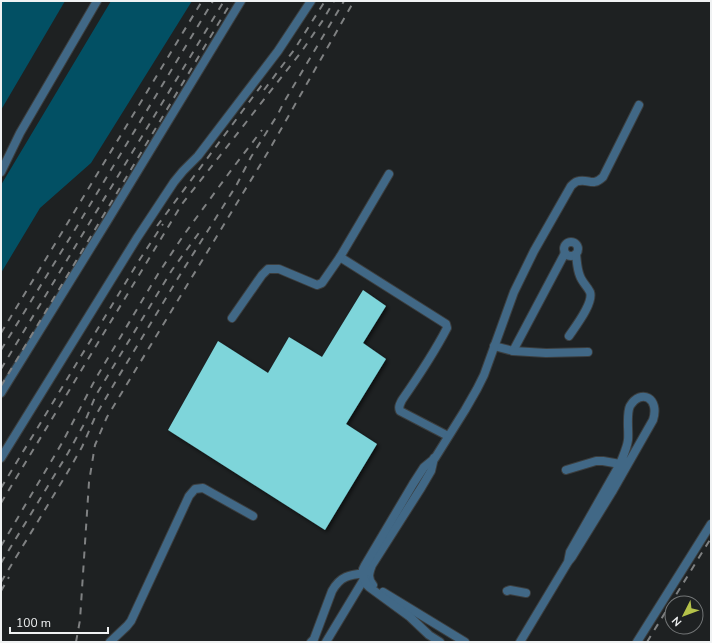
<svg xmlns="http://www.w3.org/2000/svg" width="712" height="643" viewBox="0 0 712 643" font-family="'Nunito Sans',sans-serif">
<defs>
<filter id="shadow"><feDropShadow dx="2" dy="2" stdDeviation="2" flood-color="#0009"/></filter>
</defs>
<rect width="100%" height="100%" fill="#1e2122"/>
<g fill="#025064">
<path d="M1,1H65L1,110Z"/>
<path d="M111,1H192L91,163L40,208L1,273V185Z"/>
</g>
<path fill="#7ed5da" filter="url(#shadow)" d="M363,290L386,306L363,343L386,359L346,424L377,444L325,530L168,430L218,341L268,373L289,337L322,357Z"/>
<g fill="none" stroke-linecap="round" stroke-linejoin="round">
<defs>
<g id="minor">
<path d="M1,172L20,133L97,1"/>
<path d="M389,174L340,257L446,324L447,328C434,353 418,377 402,400C400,404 398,407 400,411L448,436"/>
<circle cx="571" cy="249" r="7"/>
<path d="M232,318L262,275L268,269H279L317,285L322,283L340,257"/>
<path d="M569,336C575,327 594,303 590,292C587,286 582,282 580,276C577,269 577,262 576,254"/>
<path d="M494,346L513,351L565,253"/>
<path d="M513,351L546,353L588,352"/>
<path d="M1,393L106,223L241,1"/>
<path d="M1,458L137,238L174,182L183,171L198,156L278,51L311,1"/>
<path d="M566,470L596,461H603L620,464"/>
<path d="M373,585C367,578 369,573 372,565L421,488L431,471L434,458"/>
<path d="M507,591L510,590L526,593"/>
<path d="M383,592L465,642"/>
<path d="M110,642L127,626L131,621L189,496L195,489L203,488L253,516"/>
<path d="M311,642L314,639L332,591C341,575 350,575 368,573"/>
<path d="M326,642L364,579H366"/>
<path d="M440,642L429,635L410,617L369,587L366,584L363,576V569L365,565L413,484L424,467L435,458L465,410L477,389L484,375L514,292L534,251L571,186C573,184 576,181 579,181C590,179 592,187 603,177L639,105"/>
<path d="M520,642L568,562L572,557L612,492L653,420C660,398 641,388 630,406C626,414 629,431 628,440C627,448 623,456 620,464L570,552L568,562"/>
<path d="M637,642L711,524"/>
</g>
</defs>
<use href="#minor" stroke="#3b3e3f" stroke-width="10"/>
<use href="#minor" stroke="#416886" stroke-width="8"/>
<g stroke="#7f8182" stroke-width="2" stroke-dasharray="7 7" stroke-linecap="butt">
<path d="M264,90L294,50L325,1"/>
<path d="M157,226L264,82"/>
<path d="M1,333L202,1"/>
<path d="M1,350L79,223L213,1"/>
<path d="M1,369L224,1"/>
<path d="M1,386L232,1"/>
<path d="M1,488L140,259L163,224"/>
<path d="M1,503L182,204L302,51L323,20L334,1"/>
<path d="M1,546L62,443L96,378L158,274L183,236L232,169L262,130"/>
<path d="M1,563L68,453L83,426L96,395L172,270L201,230"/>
<path d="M1,582L66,475L82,447L96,415L117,379L183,270L236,186L251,157L278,114L284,102L344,1"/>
<path d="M1,591L9,577"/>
<path d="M76,642L80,620L89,482L95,445L107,417L268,152L354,1"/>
<path d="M647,642L711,538"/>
</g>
</g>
<rect width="712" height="643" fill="none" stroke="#f0f2f3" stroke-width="4"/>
<g transform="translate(684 615) rotate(228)"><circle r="19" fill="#1e2122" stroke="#727576"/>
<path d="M0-3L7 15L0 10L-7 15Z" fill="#b5c249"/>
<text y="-6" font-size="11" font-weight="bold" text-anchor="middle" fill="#f0f2f3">N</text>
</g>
<path d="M10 627v6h98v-6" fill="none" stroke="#f0f2f3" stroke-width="2"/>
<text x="16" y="627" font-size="12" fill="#f0f2f3" stroke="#1e2122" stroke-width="3" paint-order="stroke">100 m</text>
</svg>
